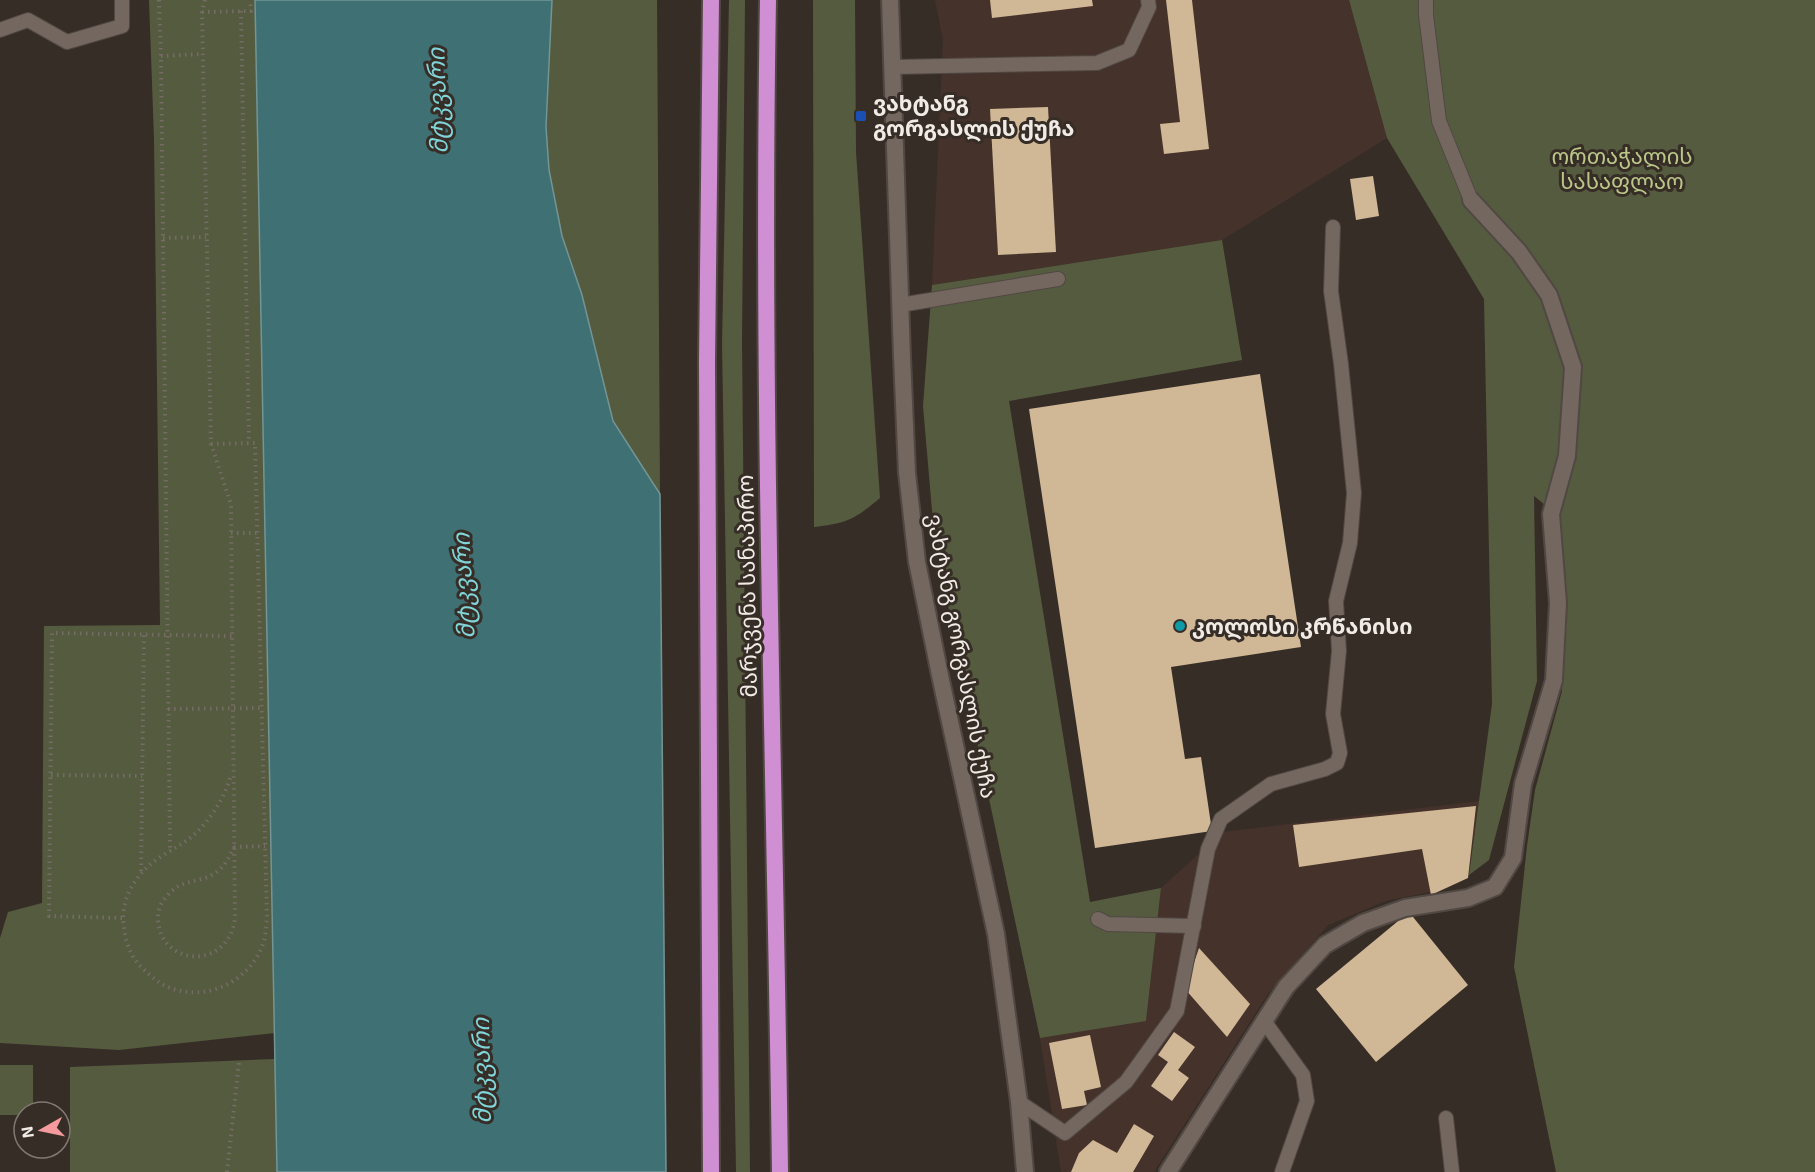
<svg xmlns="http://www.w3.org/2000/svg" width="1815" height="1172" viewBox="0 0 1815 1172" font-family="'Exo 2','Noto Sans Georgian',sans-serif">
<rect width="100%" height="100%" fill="#372d27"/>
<g fill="#45322b">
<path d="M935,0H1349L1387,138L1222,240L932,285L943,40Z"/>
<path d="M1479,801L1469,875L1430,892L1386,901L1328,925L1268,994L1154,1172H1061L1040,1038L1146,1020L1161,888L1223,832Z"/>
</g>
<g fill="#555b3e">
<path d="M149,0H255L275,1033L119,1050L0,1043V938L8,912L42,903L44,626L160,625L154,139Z"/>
<path d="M552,0H657L660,494L613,421L582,295L562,236L549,170L546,127Z"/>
<path d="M729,0H745L742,342L750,1172H736L722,344Z"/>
<path d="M813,0H855L856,152L880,498C854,520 847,523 814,527Z"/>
<path d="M1349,0H1815V1172H1556L1514,967L1527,846L1535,790L1562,691L1564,587L1560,517L1534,496L1537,681L1489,860L1469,875L1492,704L1484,299L1387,138Z"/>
<path d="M1222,240L1242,360L1009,401L1090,902L1161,888L1146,1021L1040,1038L935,545L923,406L932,285Z"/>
<path d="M275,1059L277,1172H70V1067Z"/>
<path d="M0,1065H33V1112H24V1115H0Z"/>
</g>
<path fill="#3f7073" stroke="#749596" stroke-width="1.5" d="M255,0H552L546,127L549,170L562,236L582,295L613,421L660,494L666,1172H277Z"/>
<g fill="#d0b796">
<path d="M990,0H1092L1093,6L992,18Z"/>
<path d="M1166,0H1192L1209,149L1164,154L1160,124L1180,122Z"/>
<path d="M1048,107L1056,252L998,255L990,109Z"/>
<path d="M1373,176L1379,216L1356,220L1350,179Z"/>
<path d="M1260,374L1301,647L1171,667L1185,759L1201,757L1212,831L1095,848L1029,409Z"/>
<path d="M1476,806L1468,878L1431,895L1422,849L1299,867L1293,825Z"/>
<path d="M1409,912L1468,985L1376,1062L1316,989Z"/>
<path d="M1199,948L1250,1004L1227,1037L1185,989Z"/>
<path d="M1174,1032L1195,1047L1178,1070L1189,1078L1172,1101L1151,1086L1168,1062L1158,1055Z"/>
<path d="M1090,1035L1101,1087L1084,1091L1087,1105L1062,1109L1049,1043Z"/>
<path d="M1134,1124L1154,1136L1133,1172H1071L1079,1153L1093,1140L1117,1153Z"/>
</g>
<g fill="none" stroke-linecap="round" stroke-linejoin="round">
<defs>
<g id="service">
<path d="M1426,0V15L1439,121L1471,200"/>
<path d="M0,30L28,20L67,42L122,26V0"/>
<path d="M893,67L1097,63L1129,50L1149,7L1148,0"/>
<path d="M900,305L1058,279"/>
<path d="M1098,919L1108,924L1194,926"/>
<path d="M1264,1021L1303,1075L1307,1101L1282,1172"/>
<path d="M1019,1102L1065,1133L1126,1082L1177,1011L1208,849L1221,819L1271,784L1325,769L1337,763L1340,753L1333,714L1339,651L1336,601L1350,543L1354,493L1341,364L1331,291L1333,227"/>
<path d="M1446,1118L1452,1172"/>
</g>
<path id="minor" d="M1168,1172L1286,987L1325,945L1363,923L1405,908L1468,898L1495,887L1513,858L1523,784L1554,680L1558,603L1551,514L1567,456L1573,367L1549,295L1519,252L1471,200"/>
<path id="tertiary" d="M890,0L902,357L907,473L917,562L941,680L996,934L1019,1102L1025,1172"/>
<g id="trunk">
<path d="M768,0C761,391 775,781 780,1172"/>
<path d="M711,1172L707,364L711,0"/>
</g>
</defs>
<use href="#service" stroke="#514843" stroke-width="16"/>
<use href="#minor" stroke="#514843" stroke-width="20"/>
<use href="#tertiary" stroke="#514843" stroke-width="20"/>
<use href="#trunk" stroke="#514843" stroke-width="20"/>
<g stroke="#756c66" stroke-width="4" stroke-dasharray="1.5 4.5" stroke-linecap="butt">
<path d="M159,0L161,56L170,851"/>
<path d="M205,0L202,12L211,444L231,504L235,919C227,973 157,965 158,917C158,911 160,904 164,900C181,875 201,886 219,870C226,864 230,855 234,847"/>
<path d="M241,11L249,443"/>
<path d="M202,12L251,11L250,0"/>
<path d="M161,56L202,54"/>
<path d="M163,238L206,237"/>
<path d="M211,444L255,443L267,919C266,926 266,934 264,941C253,977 214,1000 177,990C163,987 153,978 143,969C131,958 126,943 124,928C119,899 137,871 162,856C174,848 185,843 196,833C212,817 225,797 231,775"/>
<path d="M231,533H257"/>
<path d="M168,709L262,708"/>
<path d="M51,775L142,776"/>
<path d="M234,847L265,846"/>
<path d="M141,871L144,635"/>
<path d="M122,918L49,916L52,633L232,636"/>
<path d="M227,1172L239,1062"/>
</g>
<use href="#service" stroke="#736760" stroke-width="14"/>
<use href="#minor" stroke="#736760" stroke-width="16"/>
<use href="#tertiary" stroke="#736760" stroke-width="16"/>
<use href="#trunk" stroke="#d08ed3" stroke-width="16"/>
</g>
<rect fill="#1a4fb4" stroke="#372d27" stroke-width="2" x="855" y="110" width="12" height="12" rx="3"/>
<circle fill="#0f9aa8" stroke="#372d27" stroke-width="2" cx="1180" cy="626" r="6"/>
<g text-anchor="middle" stroke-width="6" stroke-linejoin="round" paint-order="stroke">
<g font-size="22" font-weight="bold" fill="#f1ebe6" stroke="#372d27" text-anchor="start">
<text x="873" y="111">ვახტანგ<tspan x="873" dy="25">გორგასლის ქუჩა</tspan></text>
<text x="1192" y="634">კოლოსი კრწანისი</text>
</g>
<g font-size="22" fill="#bac789" stroke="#372d27">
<text x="1622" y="164">ორთაჭალის<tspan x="1622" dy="25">სასაფლაო</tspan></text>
</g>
<g font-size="22" fill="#f1ebe6" stroke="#372d27">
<text transform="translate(747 586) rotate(-91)" y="8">მარჯვენა სანაპირო</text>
<text transform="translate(962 656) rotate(79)" y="8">ვახტანგ გორგასლის ქუჩა</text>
</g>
<g font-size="24" font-style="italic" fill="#80d5d9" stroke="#372d27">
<text transform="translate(438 101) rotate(-92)" y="8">მტკვარი</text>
<text transform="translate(464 586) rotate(-93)" y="8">მტკვარი</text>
<text transform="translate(482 1071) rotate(-91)" y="8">მტკვარი</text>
</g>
</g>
<g transform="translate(42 1130) rotate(261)"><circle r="28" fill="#372d27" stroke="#817973" stroke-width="1.5"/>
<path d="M0-4.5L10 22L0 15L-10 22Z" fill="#f59b9d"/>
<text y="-9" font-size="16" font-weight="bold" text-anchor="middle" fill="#f1ebe6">N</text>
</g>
</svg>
